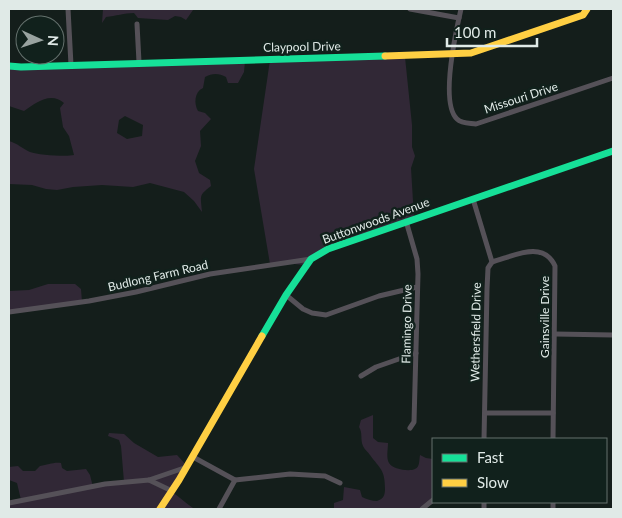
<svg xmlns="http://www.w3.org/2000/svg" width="622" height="518" viewBox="0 0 622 518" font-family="Lato,sans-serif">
<rect width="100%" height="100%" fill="#141e1b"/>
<g fill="#312836" fill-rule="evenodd">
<path d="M103,9H191L193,10L186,20L181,17L175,16L168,20L138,18L134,13C124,13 116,16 106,17L102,23Z"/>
<path d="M405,57L412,125V147L415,156L411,168L414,218L328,249L304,265L285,263L270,264L254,169L270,60Z"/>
<path d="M245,61L244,72L238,83H228L226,77C219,73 212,73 205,77L203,88C194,92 194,104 198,111L205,113L211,119L200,131L201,146L195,161L199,173L210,180L211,186C198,196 201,195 202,212L194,201L184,192L150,183L133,187L102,185L73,187L57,190L46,189L32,185L9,184V141C17,143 23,149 30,152C38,155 67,157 74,155L69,136L63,127L60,108L64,103C51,91 35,103 24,111L9,106V66ZM125,116L143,125L142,136L127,139L117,133L119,120Z"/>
<path d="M48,284H75L81,289L82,302L9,312V291L29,290Z"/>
<path d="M373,415V438L378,442L388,443C388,449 386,458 389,463C392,469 409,472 415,469C420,467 419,460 420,455L426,458L433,459V500L422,509H334V503L343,500L344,487L360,490L362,497C366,499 372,501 377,501C384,499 385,494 385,489C385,469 380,469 370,455C368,452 364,449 363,446C360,439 363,433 359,427L361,420Z"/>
<path d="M109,433L124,434L134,443L158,457L177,455L187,466L172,492C180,497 185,503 193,508L9,509V503L21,500L17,483L9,480V467L18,466L23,471H35L40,466C48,465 53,462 61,463L62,468L67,471L86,469L90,475L93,487L124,482L121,446L119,440L108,436Z"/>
</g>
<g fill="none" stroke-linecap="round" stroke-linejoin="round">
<g stroke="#555158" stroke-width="5">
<path d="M68,9L71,65"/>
<path d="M410,9L459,18"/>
<path d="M461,9C456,31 440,103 457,119C462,124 470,123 476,124L613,78"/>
<path d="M137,24L139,62"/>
<path d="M473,199L492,262L488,268L487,289L484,439"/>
<path d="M406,221L417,259L418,274L414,422L410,428"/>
<path d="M492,262C514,256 543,240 555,266L553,439"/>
<path d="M286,295L303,309L312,313L326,315L379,296L417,287"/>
<path d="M9,312L89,301L136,292L210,274L311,259"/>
<path d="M555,334L613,335"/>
<path d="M361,376L376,367L416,353"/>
<path d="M485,413H553"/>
<path d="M193,457L235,480L290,474L325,476L340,483"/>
<path d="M149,480L172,491"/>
<path d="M484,502V509"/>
<path d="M553,502V509"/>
<path d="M9,503L105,484L149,480L187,467"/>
<path d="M219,509L235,480"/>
<path d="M422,509L433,500"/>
</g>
<g stroke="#16e098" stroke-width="7">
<path d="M9,66L21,67L385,56"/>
<path d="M262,336L286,295L311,259L328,249L613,151"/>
</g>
<g stroke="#ffcf43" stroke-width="7">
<path d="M385,56L471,53L583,15L587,9"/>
<path d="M160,509L179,480L262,336"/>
</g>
</g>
<g text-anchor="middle" stroke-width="5" stroke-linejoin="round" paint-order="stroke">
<g font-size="12" fill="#e0eae7" stroke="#11211c">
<text transform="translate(302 47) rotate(-1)" y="4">Claypool Drive</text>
<text transform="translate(521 98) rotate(-18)" y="4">Missouri Drive</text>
<text transform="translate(376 221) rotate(-20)" y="4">Buttonwoods Avenue</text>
<text transform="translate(158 276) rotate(-13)" y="4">Budlong Farm Road</text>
<text transform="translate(545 317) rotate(-90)" y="4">Gainsville Drive</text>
<text transform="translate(407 324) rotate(-89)" y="4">Flamingo Drive</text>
<text transform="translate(476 332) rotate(-89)" y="4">Wethersfield Drive</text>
</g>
</g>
<rect width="622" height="518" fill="none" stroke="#e0eae7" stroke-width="20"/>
<rect x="432" y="438" width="175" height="65" fill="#11211c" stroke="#64716d"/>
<rect x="442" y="454" width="25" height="8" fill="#16e098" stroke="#64716d"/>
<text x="477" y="463" font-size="15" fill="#e0eae7">Fast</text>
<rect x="442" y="479" width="25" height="8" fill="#ffcf43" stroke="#64716d"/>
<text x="477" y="488" font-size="15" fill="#e0eae7">Slow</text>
<g transform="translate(40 40) rotate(93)"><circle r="24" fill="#11211c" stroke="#64716d"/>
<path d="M0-4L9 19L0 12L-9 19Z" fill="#99a3a0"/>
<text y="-8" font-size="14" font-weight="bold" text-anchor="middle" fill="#e0eae7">N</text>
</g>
<path d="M447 38v8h90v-8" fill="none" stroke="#e0eae7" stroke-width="2.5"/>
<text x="454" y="38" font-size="15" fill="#e0eae7" stroke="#11211c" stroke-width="4" paint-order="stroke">100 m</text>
</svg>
